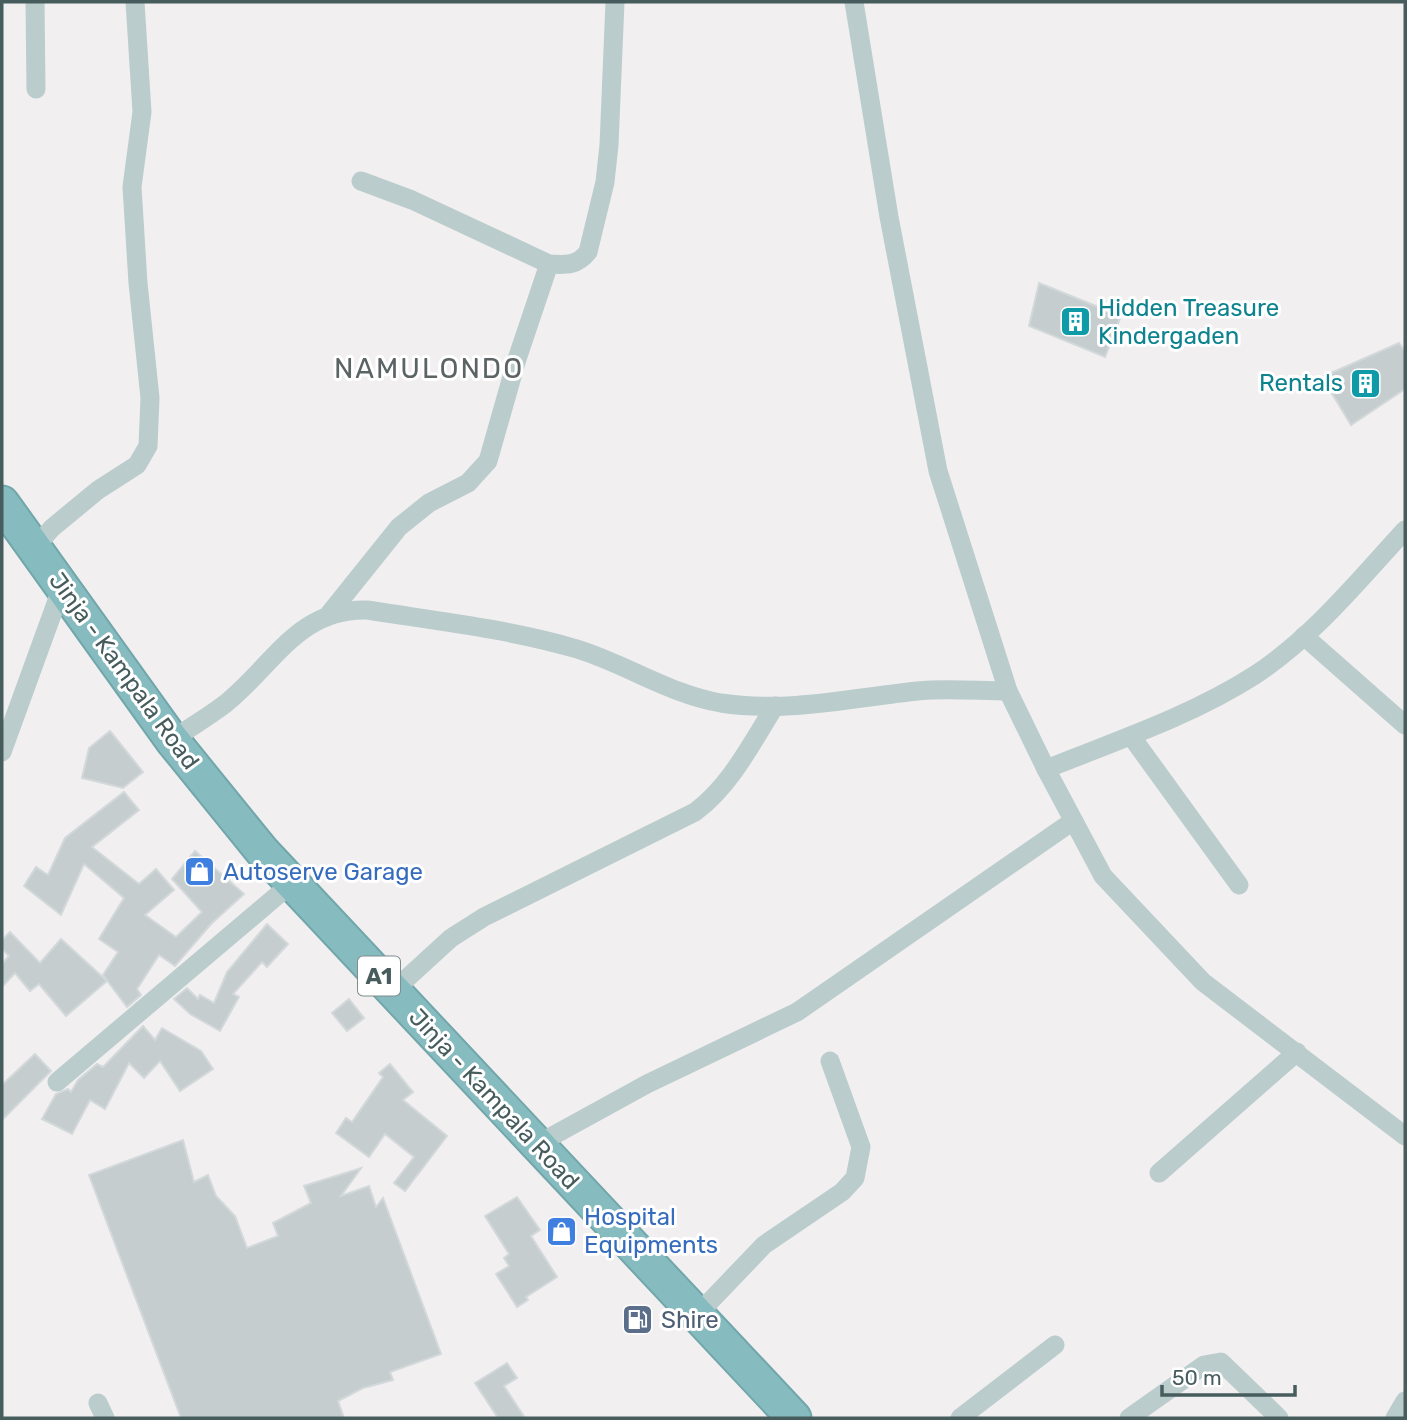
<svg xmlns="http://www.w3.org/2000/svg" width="1407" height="1420" viewBox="0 0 1407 1420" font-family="Rubik,sans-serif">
<rect width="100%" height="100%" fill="#f2eff0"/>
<g fill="#c6cdcf" stroke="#d3d9db" stroke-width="2">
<path d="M1039,283L1121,316L1105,357L1029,326Z"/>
<path d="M1399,343L1405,351V389L1351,425L1322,377Z"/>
<path d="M110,731L143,772L123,788L82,778L89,748Z"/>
<path d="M124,792L139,810L92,847L139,884L156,869L174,890L145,915L176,937L202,912L172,879L195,851L244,894L211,924L175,966L159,955L137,989L141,995L127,1007L103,975L118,952L99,939L124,898L84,864L61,915L24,886L36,867L48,875L65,838Z"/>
<path d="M267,924L288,944L267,967L262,962L233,994L239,997L220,1031L190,1014L174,999L187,988L198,999L200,995L214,1003L227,972Z"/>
<path d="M10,932L40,963L61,939L107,981L66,1016L39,984L30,991L15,973L2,987V964L9,956L2,949V940Z"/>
<path d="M349,999L364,1018L347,1031L332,1013Z"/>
<path d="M143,1026L155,1040L162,1028L201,1051L213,1069L180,1091L160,1061L144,1078L129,1063L105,1109L90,1100L72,1134L42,1119L56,1094L68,1089L71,1092L78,1080L97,1064L103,1067Z"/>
<path d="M35,1054L51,1071L2,1120V1085Z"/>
<path d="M390,1064L413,1092L403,1100L447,1136L405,1191L394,1183L414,1157L385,1134L369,1157L336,1133L346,1118L352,1122L383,1077L379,1073Z"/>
<path d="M183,1140L194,1182L208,1175L216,1196L235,1216L247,1248L278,1236L273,1223L311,1203L304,1186L361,1168L341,1196L369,1186L376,1207L383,1198L441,1354L390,1372L393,1380L363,1388L338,1401L344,1418H181L89,1175Z"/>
<path d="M517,1197L540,1230L531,1236L557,1277L526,1297L528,1300L517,1307L496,1274L509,1266L504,1258L509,1254L485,1216Z"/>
<path d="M507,1363L517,1378L504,1386L525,1418H498L475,1383Z"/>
</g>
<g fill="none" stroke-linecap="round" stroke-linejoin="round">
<defs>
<path id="highway" d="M2,503L172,740L262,851L794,1418"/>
</defs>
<use href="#highway" stroke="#71a6aa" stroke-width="37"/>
<g stroke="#bacccc" stroke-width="19">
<path d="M35,2L36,89"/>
<path d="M854,2L889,217L938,471L1008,691L1046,769L1103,876L1203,982L1405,1136"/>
<path d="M361,181L412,200L549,264C566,265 577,266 588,252L605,182L609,145L615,2"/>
<path d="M34,548L52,528L98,490L137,465L148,446L150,398L138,283L132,187L142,112L135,2"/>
<path d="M330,613L399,527L429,503L468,483L488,461L517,359L549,264"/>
<path d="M1304,636L1405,725"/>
<path d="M1131,736L1239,885"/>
<path d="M172,740C189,728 208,717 225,704C273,666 298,608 367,610C437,621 509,629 577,649C626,664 669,694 721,703C788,713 852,698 917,691C947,688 978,691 1008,691"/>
<path d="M2,752L62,587"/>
<path d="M1046,769C1116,741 1191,716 1255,675C1313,637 1359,580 1405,530"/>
<path d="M393,991L451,938L484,917L695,812C731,785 751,744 775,706"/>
<path d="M57,1082L292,883"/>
<path d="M536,1145L647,1084L797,1012L1073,821"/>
<path d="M1159,1173L1297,1052"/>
<path d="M697,1315L764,1245L842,1192L855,1178L861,1147L830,1061"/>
<path d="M98,1403L105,1418"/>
<path d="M960,1418L1055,1345"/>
<path d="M1129,1418L1204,1365L1221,1362L1279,1418"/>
<path d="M1395,1418L1405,1401"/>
</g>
<use href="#highway" stroke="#86bbbf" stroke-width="33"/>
</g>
<defs>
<symbol id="building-square" viewBox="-11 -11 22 22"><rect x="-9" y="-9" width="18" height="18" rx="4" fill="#0f9aa8" stroke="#fff"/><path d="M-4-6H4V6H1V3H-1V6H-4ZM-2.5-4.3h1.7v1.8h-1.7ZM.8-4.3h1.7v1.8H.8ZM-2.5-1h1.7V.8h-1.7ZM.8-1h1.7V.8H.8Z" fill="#fff"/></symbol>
<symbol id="shop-square" viewBox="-11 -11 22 22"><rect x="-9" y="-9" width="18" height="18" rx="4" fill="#3f7fe0" stroke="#fff"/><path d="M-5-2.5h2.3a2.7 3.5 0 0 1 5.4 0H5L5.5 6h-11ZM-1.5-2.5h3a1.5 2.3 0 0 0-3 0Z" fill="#fff"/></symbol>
<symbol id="fuel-square" viewBox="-11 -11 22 22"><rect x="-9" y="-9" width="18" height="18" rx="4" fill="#5c6f8a" stroke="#fff"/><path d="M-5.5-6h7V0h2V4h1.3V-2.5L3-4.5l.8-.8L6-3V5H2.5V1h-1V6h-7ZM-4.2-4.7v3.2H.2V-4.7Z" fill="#fff"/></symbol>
</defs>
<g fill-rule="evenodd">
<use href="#building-square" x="1058" y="304" width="35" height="35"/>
<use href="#building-square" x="1348" y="366" width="35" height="35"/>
<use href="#shop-square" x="182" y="854" width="35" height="35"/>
<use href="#shop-square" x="544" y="1214" width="35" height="35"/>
<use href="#fuel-square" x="620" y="1302" width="35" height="35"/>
</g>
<g text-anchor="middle" stroke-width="6" stroke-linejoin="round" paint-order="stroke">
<rect fill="#fff" stroke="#7e8d8e" stroke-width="2" x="358" y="956.5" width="42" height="39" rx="5"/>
<g font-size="23" font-weight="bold" fill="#475c5d">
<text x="379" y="984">A1</text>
</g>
<g font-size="24" fill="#0d838f" stroke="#fff" text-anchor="start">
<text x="1098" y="316">Hidden Treasure<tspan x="1098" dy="28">Kindergaden</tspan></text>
<text x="1343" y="391" text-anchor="end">Rentals</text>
</g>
<g font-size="24" fill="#475c5d" stroke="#fff">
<text transform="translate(124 671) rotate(54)" y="8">Jinja - Kampala Road</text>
<text transform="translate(494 1099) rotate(47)" y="8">Jinja - Kampala Road</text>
</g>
<g font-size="24" fill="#366cbe" stroke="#fff" text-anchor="start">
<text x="223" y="880">Autoserve Garage</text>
<text x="584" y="1225">Hospital<tspan x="584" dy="28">Equipments</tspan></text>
</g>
<g font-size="24" fill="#4e5e75" stroke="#fff" text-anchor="start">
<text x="661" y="1328">Shire</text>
</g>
<g font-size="28" letter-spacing="2" fill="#5b6364" stroke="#fff">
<text x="429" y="378">NAMULONDO</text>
</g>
</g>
<rect width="1407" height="1420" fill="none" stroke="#475c5d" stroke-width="7"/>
<path d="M1162 1385v10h133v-10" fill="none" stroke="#475c5d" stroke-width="3.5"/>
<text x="1172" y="1385" font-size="21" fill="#475c5d" stroke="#ffffff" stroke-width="5" paint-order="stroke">50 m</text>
</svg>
